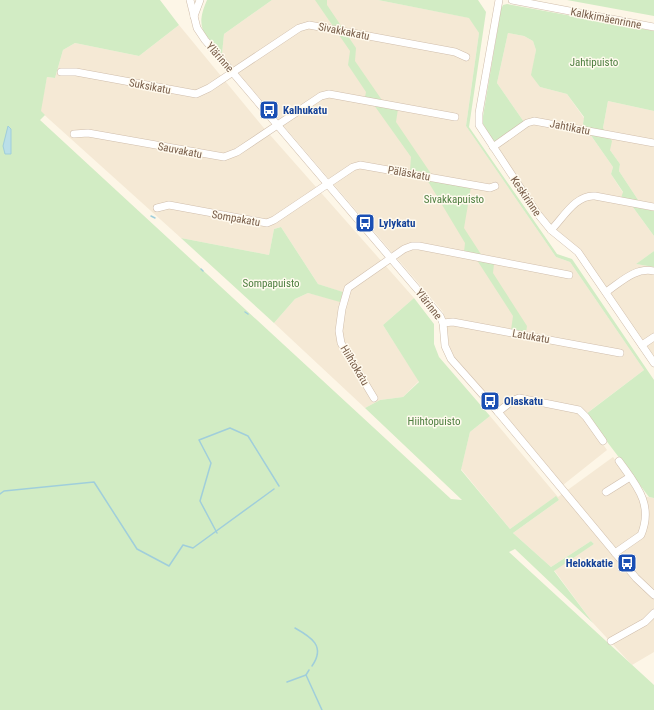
<svg xmlns="http://www.w3.org/2000/svg" width="654" height="710" viewBox="0 0 654 710" font-family="'Roboto Condensed',sans-serif">
<rect width="100%" height="100%" fill="#fdf6e7"/>
<g fill="#f5e9d5">
<path d="M272,0H378L470,18L479,33L466,126L556,257L570,262L644,370L583,416L607,450L563,485L456,361L450,349L443,312L222,54L224,34Z"/>
<path d="M179,25L263,127L414,298L383,325L419,381L403,397L380,400L365,408L274,323L295,299L308,293L340,301L342,292L318,284L281,227L274,229L269,255L181,238L40,111L47,77L55,78L63,50L75,43L139,56Z"/>
<path d="M508,33L524,36L533,41L536,50L532,75L540,87L567,94L584,118L583,124L613,167L611,174L627,199L654,236V251L636,264L654,267V357L583,253L548,222L495,144L524,122L497,83Z"/>
<path d="M608,101L654,111V211L644,209L619,171L620,164L610,150L603,128Z"/>
<path d="M490,416L558,497L613,457L642,496L654,498V652L632,665L593,623L554,570L594,544L591,541L551,567L513,533L559,500L555,497L510,529L461,469L470,432Z"/>
</g>
<g fill="#d2ecc4">
<path d="M0,0H160L179,25L139,56L75,43L63,50L55,78L47,77L41,111L45,115L40,120L451,499L462,500L365,408L380,400L403,397L419,382L383,325L414,298L434,324V344L439,357L490,416L470,432L461,470L510,529L556,496L559,500L513,533L551,567L591,541L594,544L554,571L593,623L515,549L509,552L654,685V710H0Z"/>
<path d="M207,0H272L224,34L222,54C203,35 195,27 207,0Z"/>
<path d="M315,0H327V5L356,48L355,61L386,106L398,109L396,122L436,181L471,187L464,228L486,262L494,264L493,273L527,326L526,333L511,330L513,316L473,254L464,252L465,243L423,173L410,170L411,157L369,98L365,97L366,92L348,65L350,51Z"/>
<path d="M378,0H478L486,12L469,127L557,254L572,259L654,380V498L649,497L586,414L644,370L570,262L556,257L466,126L479,33L469,18Z"/>
<path d="M567,0H654V16Z"/>
<path d="M507,4L654,31V111L608,101L603,128L612,141L610,150L620,164L619,171L644,209L654,211V236L627,199L621,198L623,192L611,174L613,167L583,124L584,117L567,94L540,87L531,75L536,50L533,41L524,36L508,33L497,83L524,122L495,144L482,122L501,9L503,5Z"/>
<path d="M281,227L318,284L343,292L340,302L308,293L295,299L274,323L181,238L269,255L274,229Z"/>
<path d="M654,251V267L636,264Z"/>
</g>
<path fill="#badfe8" stroke="#a0cedb" d="M8,126L11,129V154H5L3,146Z"/>
<g fill="none" stroke-linecap="round" stroke-linejoin="round">
<g stroke="#a0cedb" stroke-width="1.5">
<path d="M151,216L155,218"/>
<path d="M201,269L203,271"/>
<path d="M245,312L248,314"/>
<path d="M0,494L4,491L94,482L137,549L169,566L183,545L193,548L274,489"/>
<path d="M217,533L200,501L211,463L199,440L230,428L248,436L279,486"/>
<path d="M295,628C311,637 326,646 312,666"/>
<path d="M306,675L309,670"/>
<path d="M287,682L306,675L322,710"/>
</g>
<defs>
<g id="minor">
<path d="M190,0L197,28L205,40L440,316L443,323L445,346L451,359L498,412L636,578L654,595"/>
<path d="M499,0L479,113V125L537,213L551,230L578,252L654,363"/>
<path d="M512,0L654,27"/>
<path d="M194,16L200,0"/>
<path d="M61,72H76L196,94L209,88L299,28L309,25L455,52L466,57"/>
<path d="M74,134L88,133L224,157L237,152L321,96L329,94L455,117"/>
<path d="M493,147L527,123L534,121L654,143"/>
<path d="M157,208L169,205L267,223L274,220L353,167L360,165L490,188L495,186"/>
<path d="M551,230C563,218 576,194 595,196L654,207"/>
<path d="M606,292C621,282 635,267 654,271"/>
<path d="M443,323L453,322L620,353"/>
<path d="M642,345L654,337"/>
<path d="M374,398L341,343L339,331L342,309L348,288L404,249L412,246H419L569,275"/>
<path d="M498,412L512,401L519,398L579,410L586,417L603,441"/>
<path d="M606,492L630,477"/>
<path d="M615,553L641,535C654,504 636,485 619,461"/>
<path d="M611,641L645,622L654,613"/>
</g>
</defs>
<use href="#minor" stroke="#d0beac" stroke-width="8"/>
<use href="#minor" stroke="#fff" stroke-width="7"/>
</g>
<defs>
<symbol id="bus-square" viewBox="-11 -11 22 22"><rect x="-9" y="-9" width="18" height="18" rx="4" fill="#1a4fb4" stroke="#fffaee"/><path d="M-5-6H5V4H4V6H2V4H-2V6H-4V4H-5ZM-3.5-4V0h7V-4ZM-3.5 1.2v1.5H-2V1.2ZM2 1.2v1.5H3.5V1.2Z" fill="#fff"/></symbol>
</defs>
<g fill-rule="evenodd">
<use href="#bus-square" x="258" y="99" width="22" height="22"/>
<use href="#bus-square" x="354" y="212" width="22" height="22"/>
<use href="#bus-square" x="479" y="390" width="22" height="22"/>
<use href="#bus-square" x="616" y="552" width="22" height="22"/>
</g>
<g text-anchor="middle" stroke-width="3" stroke-linejoin="round" paint-order="stroke">
<g font-size="11" fill="#795e4a" stroke="#fffaee">
<text transform="translate(606 18) rotate(11)" y="4">Kalkkimäenrinne</text>
<text transform="translate(344 31) rotate(11)" y="4">Sivakkakatu</text>
<text transform="translate(220 57) rotate(49)" y="4">Ylärinne</text>
<text transform="translate(150 86) rotate(11)" y="4">Suksikatu</text>
<text transform="translate(570 127) rotate(11)" y="4">Jahtikatu</text>
<text transform="translate(180 150) rotate(11)" y="4">Sauvakatu</text>
<text transform="translate(409 173) rotate(10)" y="4">Päläskatu</text>
<text transform="translate(526 196) rotate(56)" y="4">Keskirinne</text>
<text transform="translate(236 218) rotate(10)" y="4">Sompakatu</text>
<text transform="translate(429 304) rotate(52)" y="4">Ylärinne</text>
<text transform="translate(531 336) rotate(10)" y="4">Latukatu</text>
<text transform="translate(355 365) rotate(59)" y="4">Hiihtokatu</text>
</g>
<g font-size="11" fill="#4f7f41" stroke="#fffaee">
<text x="594" y="66">Jahtipuisto</text>
<text x="454" y="203">Sivakkapuisto</text>
<text x="271" y="287">Sompapuisto</text>
<text x="434" y="425">Hiihtopuisto</text>
</g>
<g font-size="11" font-weight="bold" fill="#164399" stroke="#fffaee" text-anchor="start">
<text x="283" y="114">Kalhukatu</text>
<text x="379" y="227">Lylykatu</text>
<text x="504" y="405">Olaskatu</text>
<text x="613" y="567" text-anchor="end">Helokkatie</text>
</g>
</g>
</svg>
